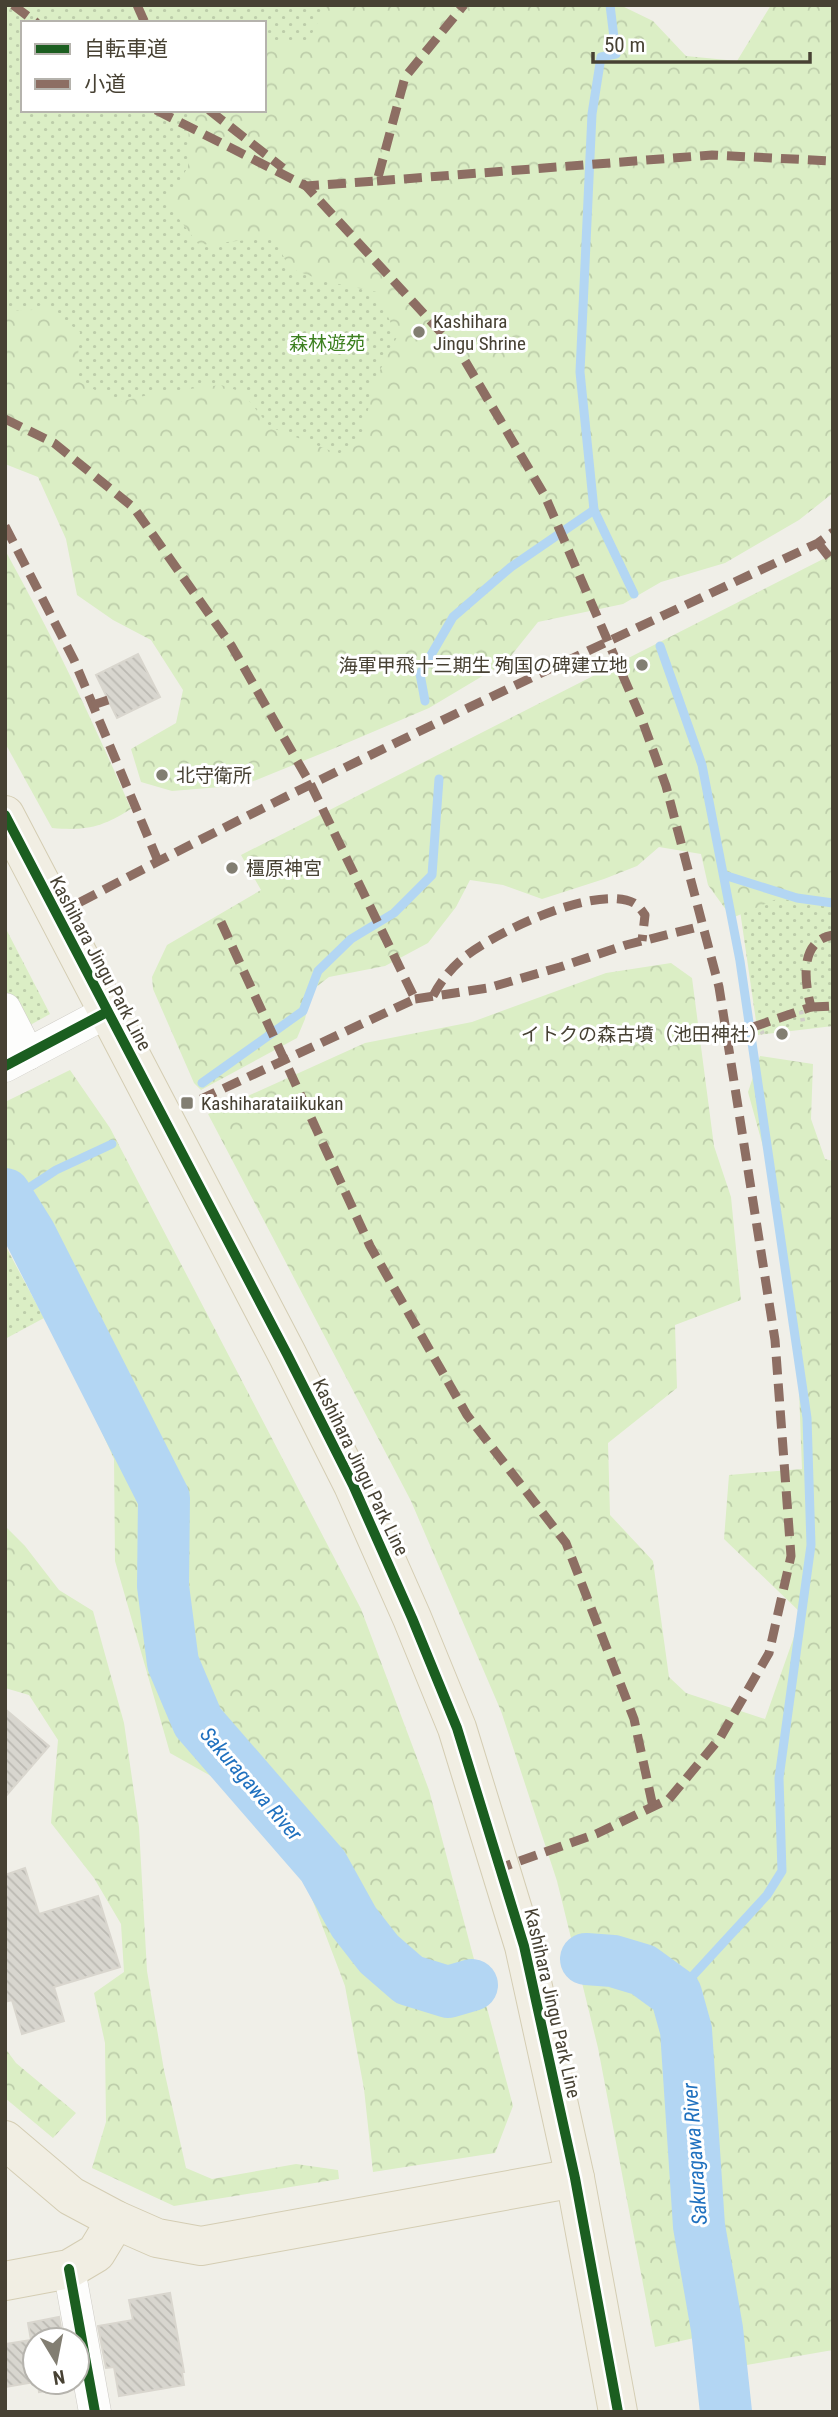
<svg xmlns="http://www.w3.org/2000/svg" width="838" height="2417" viewBox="0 0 838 2417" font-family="'Roboto Condensed','Noto Sans JP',sans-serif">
<defs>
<pattern id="green-dots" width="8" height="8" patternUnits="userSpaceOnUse" patternTransform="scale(1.75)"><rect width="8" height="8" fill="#dbeec5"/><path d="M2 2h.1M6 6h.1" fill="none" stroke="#bdcdaa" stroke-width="1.8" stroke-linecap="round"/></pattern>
<pattern id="forest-crowns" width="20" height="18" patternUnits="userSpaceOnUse" patternTransform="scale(1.75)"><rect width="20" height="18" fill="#dbeec5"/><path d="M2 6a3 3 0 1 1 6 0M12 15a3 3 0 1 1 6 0" fill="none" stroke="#bdcdaa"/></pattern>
<pattern id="building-back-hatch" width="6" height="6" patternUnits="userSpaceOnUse" patternTransform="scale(1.75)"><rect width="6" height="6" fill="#d8d6cf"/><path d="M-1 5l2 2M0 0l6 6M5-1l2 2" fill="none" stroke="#bbb9b2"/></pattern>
</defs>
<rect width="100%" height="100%" fill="#f0efe8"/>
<g fill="url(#green-dots)" fill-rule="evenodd">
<path d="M5,5H528L572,500L5,403ZM23,23H264V110H23Z"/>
<path d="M833,841V1026L758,1035L735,876Z"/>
<path d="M5,927L50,1014L5,1039Z"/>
<path d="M5,1245L44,1318L5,1339Z"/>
</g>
<g fill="url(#forest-crowns)">
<path d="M327,5H620L653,21L686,56L737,61L771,5H833V493L799,520L725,563L661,582L623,604L538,622L506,662L429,708L335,748L244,785L172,791L141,782L131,749L176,723L183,690L151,640L113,620L77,595L66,539L38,477L5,464V311L49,309L80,332L76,380L118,402L157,393L221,385L242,392L270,427L339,454L364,431L373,384L397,337L377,292L324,281L289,268L274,237L199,245L166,202L188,167L189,110H264V43H307Z"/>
<path d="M5,550C52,635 93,721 131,809C102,827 87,831 52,828L5,743Z"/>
<path d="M833,554V886L810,905L779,898L732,918L708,885L701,854L659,847L637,866L604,879L542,899L503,885L470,880L456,907L428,943L385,966L329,977L311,991L305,1019L297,1038L201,1090L194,1083L153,989L152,977L167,945L261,890L241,855Z"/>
<path d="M671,963L692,978L714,1146L731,1197L741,1300L675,1325L677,1388L608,1443L610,1515L653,1561L669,1677L686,1693L765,1719L802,1614L724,1539L729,1475L802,1469L797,1338L783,1275L781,1212L748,1092L760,1056L813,1064L811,1119L825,1159L833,1161V2350L741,2366L747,2397L703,2405L694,2338L655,2347L598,2048L557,1881L501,1711L411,1501L208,1114L365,1043L472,1022L606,973Z"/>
<path d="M70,1070L110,1128L361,1609L429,1790L513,2106L495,2153L373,2172L364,2089L345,1986L306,1883L234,1789L170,1753L115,1561L114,1459L48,1313L5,1227V1102Z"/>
<path d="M5,1526L25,1546L59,1590L93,1611L124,1723L139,1827L147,1971L164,2070L186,2168L212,2179L296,2164L338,2170L339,2179L174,2206L92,2168L106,2122L105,2043L94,1993L124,1972L121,1924L94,1878L51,1823L58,1740L29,1695L5,1688Z"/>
<path d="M5,2048L16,2063L76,2113L53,2138L5,2098Z"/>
</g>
<path fill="#dbeec5" d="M5,1293L18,1316L5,1324Z"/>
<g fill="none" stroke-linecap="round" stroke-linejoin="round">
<g stroke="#b3d6f3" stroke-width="9">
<path d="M610,5L616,54L601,57L592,114L580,372L594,510L634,594"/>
<path d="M660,646L702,765L740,961L807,1418L811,1545L779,1778L782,1871L767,1895L676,1994"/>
<path d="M425,701L420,674L453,617L511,567L594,510"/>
<path d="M724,875L797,898L833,903"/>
<path d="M202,1083L303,1011L318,971L351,939L394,913L432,875L439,779"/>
<path d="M9,1201L56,1170L112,1144"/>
</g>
<g stroke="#b3d6f3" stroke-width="52">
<path d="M5,1194L30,1234L164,1498L163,1586L173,1663L198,1722L323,1866L354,1922L379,1954L409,1980L448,1992L472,1985"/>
<path d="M586,1959L613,1961L643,1970L676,1994L686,2030L699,2226L717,2329L726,2412"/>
</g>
</g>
<g fill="url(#building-back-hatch)" stroke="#d9d6ce" stroke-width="2">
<path d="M138,654L160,697L117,718L96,675Z"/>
<path d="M5,1709L49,1746L5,1797Z"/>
<path d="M25,1868L39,1914L98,1896L120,1967L54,1987L64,2021L22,2034L12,2000L5,2002V1875Z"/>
<path d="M170,2293L184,2372H182L184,2385L119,2396L114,2367L106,2368L98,2326L133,2320L129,2300Z"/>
<path d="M59,2317L63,2340H35V2382L5,2387V2344L31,2340L28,2323Z"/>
<path d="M38,2382H71L72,2387L39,2392Z"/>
</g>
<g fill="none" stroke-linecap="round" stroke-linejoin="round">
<defs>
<g id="minor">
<path d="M5,1009L28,1054"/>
<path d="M5,1066L107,1012"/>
<path d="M69,2269L95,2412"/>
</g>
<g id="major">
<path d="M5,815L287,1354L353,1485L412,1618L457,1728L524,1946L575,2178L618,2412"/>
<path d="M5,2140L71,2196L116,2220L157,2238L201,2246L575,2178"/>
<path d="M5,2281L69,2269L96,2253L116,2220"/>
</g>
</defs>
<use href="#minor" stroke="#ceccc6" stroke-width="33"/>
<use href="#major" stroke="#d4cdb3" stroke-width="40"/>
<g stroke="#d1cec9" stroke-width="4.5" stroke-dasharray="3.5 3.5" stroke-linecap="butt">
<path d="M801,1011L803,1022"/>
<path d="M758,1025L763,1034"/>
</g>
<use href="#minor" stroke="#fdfdfc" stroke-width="32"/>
<use href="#major" stroke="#f1eee3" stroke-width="38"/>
<g stroke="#8d6e63" stroke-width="9" stroke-dasharray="18 9" stroke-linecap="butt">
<path d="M13,5L37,23"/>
<path d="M137,5L145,23"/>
<path d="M156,110L306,186L461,354L545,496L642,720L666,786L719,987L775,1340L791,1556L769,1653L720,1738L669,1799L596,1834L500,1868"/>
<path d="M209,110L283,168"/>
<path d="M377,181L712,155L833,161"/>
<path d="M302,183L306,186L377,181L405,77L464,5"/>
<path d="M5,419L54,443L134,508L231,645L311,785L415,999L201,1099"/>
<path d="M5,526L74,660L158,861"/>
<path d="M818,543L833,562"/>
<path d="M93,705L108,700"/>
<path d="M56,915C305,782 562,663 818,543L833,532"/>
<path d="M221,922L370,1246L467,1415L566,1543L634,1719L653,1807"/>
<path d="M433,996C442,979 452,967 467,955C499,931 596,884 634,903C639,906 642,911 645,915L642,941"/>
<path d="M415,999L488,988L560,967L626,945L702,926"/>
<path d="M811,1007L833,1006"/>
<path d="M727,1036L811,1007C805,983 798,941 833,935"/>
</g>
<defs>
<g id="cycleway">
<path d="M5,815L287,1354L353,1485L412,1618L457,1728L524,1946L575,2178L618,2412"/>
<path d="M5,1066L107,1012"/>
<path d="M69,2269L95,2412"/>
</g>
</defs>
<use href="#cycleway" stroke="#fff" stroke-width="15"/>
<use href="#cycleway" stroke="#1b5e20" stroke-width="10"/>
</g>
<g fill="#827e72" stroke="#fff" stroke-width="2.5">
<circle cx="419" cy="332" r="7"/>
<circle cx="642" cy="665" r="7"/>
<circle cx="162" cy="775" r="7"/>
<circle cx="232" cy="868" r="7"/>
<circle cx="782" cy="1034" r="7"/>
<rect x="180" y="1096" width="14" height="14" rx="3.5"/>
</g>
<g text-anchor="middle" stroke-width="6" stroke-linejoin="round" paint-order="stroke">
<g font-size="19" fill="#474133" stroke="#fff" text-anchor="start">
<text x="433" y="328">Kashihara<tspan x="433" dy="22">Jingu Shrine</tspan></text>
<text x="628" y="672" text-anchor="end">海軍甲飛十三期生 殉国の碑建立地</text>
<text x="176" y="782">北守衛所</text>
<text x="246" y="875">橿原神宮</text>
<text x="768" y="1041" text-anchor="end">イトクの森古墳（池田神社）</text>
<text x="201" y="1110">Kashiharataiikukan</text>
</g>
<g font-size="19" fill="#3d8020" stroke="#fff">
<text x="327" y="350">森林遊苑</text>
</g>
<g font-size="19" fill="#474133" stroke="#fff">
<text transform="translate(101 963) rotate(62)" y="7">Kashihara Jingu Park Line</text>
<text transform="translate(361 1467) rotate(64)" y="7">Kashihara Jingu Park Line</text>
<text transform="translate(553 2003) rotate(77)" y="7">Kashihara Jingu Park Line</text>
</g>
<g font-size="21" font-style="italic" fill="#2071bf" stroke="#fff">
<text transform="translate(251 1784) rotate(49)" y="7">Sakuragawa River</text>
<text transform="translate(695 2154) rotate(-94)" y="7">Sakuragawa River</text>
</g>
</g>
<rect width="838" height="2417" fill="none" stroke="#474133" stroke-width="14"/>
<rect x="21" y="21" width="245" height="91" fill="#ffffff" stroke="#b5b3ad" stroke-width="2"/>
<rect x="35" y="44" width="35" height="10" fill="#1b5e20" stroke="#b5b3ad" stroke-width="2"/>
<text x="84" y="56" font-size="21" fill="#474133">自転車道</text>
<rect x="35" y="79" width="35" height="10" fill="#8d6e63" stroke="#b5b3ad" stroke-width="2"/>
<text x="84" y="91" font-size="21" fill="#474133">小道</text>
<g transform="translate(56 2361) rotate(170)"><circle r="33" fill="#ffffff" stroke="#b5b3ad" stroke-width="2"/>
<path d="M0-5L12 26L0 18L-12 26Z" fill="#827e72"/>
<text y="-10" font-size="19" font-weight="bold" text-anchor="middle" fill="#474133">N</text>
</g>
<path d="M593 52v10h217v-10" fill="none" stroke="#474133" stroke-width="3.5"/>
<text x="604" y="52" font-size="21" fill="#474133" stroke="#ffffff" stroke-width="5" paint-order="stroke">50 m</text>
</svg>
